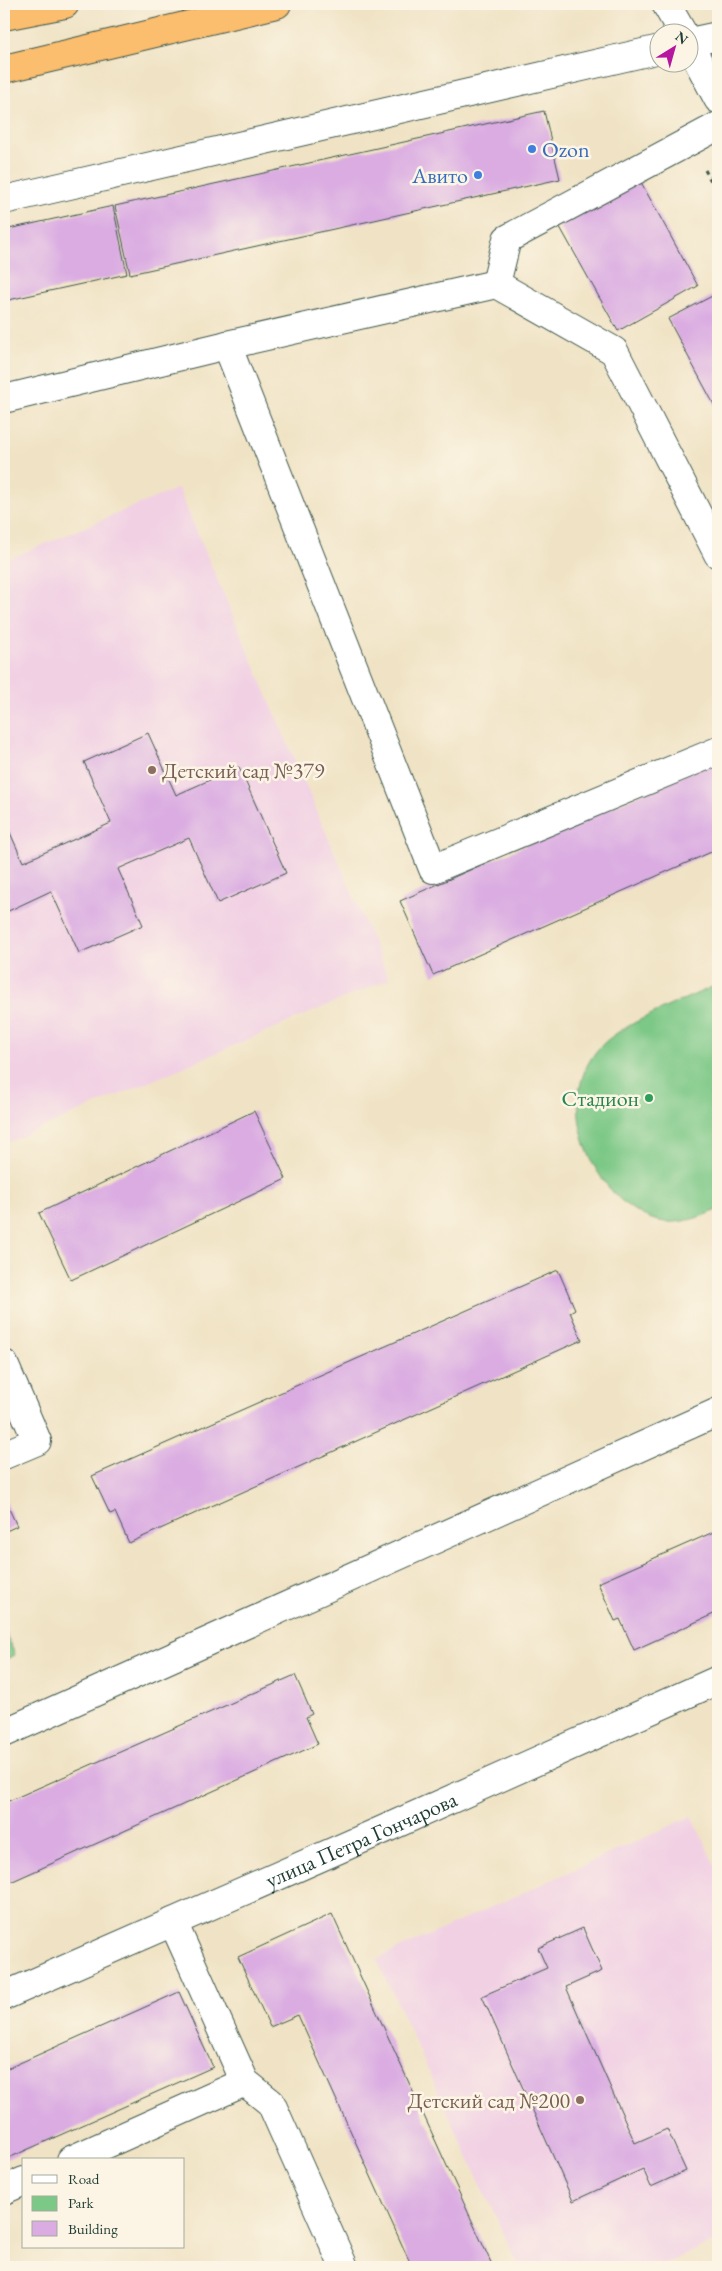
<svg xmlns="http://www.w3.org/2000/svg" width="722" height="2271" viewBox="0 0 722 2271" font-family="'EB Garamond',serif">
<rect width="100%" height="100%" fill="#fcf5e5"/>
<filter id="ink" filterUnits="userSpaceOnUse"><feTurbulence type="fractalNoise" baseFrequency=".02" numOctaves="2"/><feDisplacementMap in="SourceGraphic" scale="10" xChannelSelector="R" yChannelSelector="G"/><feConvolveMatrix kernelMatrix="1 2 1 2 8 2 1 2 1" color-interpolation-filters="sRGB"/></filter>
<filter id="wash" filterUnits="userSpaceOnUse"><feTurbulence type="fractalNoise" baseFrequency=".0096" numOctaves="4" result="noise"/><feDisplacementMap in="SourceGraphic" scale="20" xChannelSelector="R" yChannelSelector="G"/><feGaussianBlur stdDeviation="1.12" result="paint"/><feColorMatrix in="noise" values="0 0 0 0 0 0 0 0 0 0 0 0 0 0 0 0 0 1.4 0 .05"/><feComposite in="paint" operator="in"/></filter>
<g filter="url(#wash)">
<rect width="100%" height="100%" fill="#f0e3c5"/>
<g fill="#f1d0e4">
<path d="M178,488L389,979L4,1144V561Z"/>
<path d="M692,1816L718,1873V2240L659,2267H519L377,1959Z"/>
</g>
<g fill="#7cc886" stroke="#4e825d">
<path d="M718,984V1210C697,1218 675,1227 652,1219C589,1197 550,1093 604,1043C628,1021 687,999 718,984Z"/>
<path d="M4,1628L15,1655L4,1660Z"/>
</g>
<g id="blocks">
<g fill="#daace2">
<path d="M544,111L560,179L130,274L115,206Z"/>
<path d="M637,175L698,286L618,331L556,220Z"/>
<path d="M113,206L127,274L4,301V230Z"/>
<path d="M718,293V412L668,319Z"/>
<path d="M148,733L176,795L239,767L286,873L218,903L189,838L118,869L143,925L79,953L51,891L4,913V819L23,862L111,823L84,762Z"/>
<path d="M718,760V849L433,975L400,901Z"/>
<path d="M254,1111L286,1179L71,1280L39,1213Z"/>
<path d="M558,1270L575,1309L570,1312L582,1340L129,1543L115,1512L110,1514L92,1476Z"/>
<path d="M4,1498L17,1526L4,1532Z"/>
<path d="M718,1530V1612L634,1650L620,1619L615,1621L598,1583Z"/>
<path d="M295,1675L312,1714L306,1717L318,1744L4,1885V1803Z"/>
<path d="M332,1914L493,2267H412L298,2015L270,2027L238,1957Z"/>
<path d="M583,1928L602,1971L566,1987L635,2143L667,2129L686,2171L651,2187L643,2169L573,2201L482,1996L547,1968L538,1948Z"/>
<path d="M179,1992L213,2067L4,2160V2070Z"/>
</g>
</g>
</g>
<g filter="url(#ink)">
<use href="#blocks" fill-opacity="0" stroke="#3e564a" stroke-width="1"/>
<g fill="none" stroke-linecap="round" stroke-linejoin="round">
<defs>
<g id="minor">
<path d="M666,4L682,32"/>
<path d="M690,42L718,36"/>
<path d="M690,46L718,99"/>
<path d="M4,200L660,49"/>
<path d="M496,284L507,239L718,126"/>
<path d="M4,399L227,345"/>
<path d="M718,554L614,351L496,284L227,345L433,869L718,751"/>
<path d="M4,1364L37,1441L4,1455"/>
<path d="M4,1733L718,1412"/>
<path d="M173,1922L245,2082L271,2103L344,2267"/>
<path id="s1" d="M4,1996L378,1832L718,1680"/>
<path d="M71,2160L245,2082"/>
<path d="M4,2190L24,2181"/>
</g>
<g id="highway">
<path d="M4,16L65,4"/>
<path d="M4,69L277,4"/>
</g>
</defs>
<use href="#minor" stroke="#3e564a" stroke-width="30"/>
<use href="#highway" stroke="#3e564a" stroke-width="30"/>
<path stroke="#3e564a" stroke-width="3" stroke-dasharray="4 4" stroke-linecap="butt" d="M705,170L718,194"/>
<use href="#minor" stroke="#fff" stroke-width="28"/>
<use href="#highway" stroke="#fbbd6e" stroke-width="28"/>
</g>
</g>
<g fill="#3f7fe0" stroke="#fcf5e5" stroke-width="2">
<circle cx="532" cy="149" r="5"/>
<circle cx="478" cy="175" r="5"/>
</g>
<g fill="#8d6e63" stroke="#fcf5e5" stroke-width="2">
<circle cx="152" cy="770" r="5"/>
<circle cx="580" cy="2100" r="5"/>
</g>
<circle fill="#2e9e5b" stroke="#fcf5e5" stroke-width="2" cx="649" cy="1098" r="5"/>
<g text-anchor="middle" stroke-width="5" stroke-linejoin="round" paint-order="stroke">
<g font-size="22" fill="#366cbe" stroke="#fcf5e5" text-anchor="start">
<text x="542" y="157">Ozon</text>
<text x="468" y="183" text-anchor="end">Авито</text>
</g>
<g font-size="22" fill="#785e54" stroke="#fcf5e5" text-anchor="start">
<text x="162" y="778">Детский сад №379</text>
<text x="570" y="2108" text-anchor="end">Детский сад №200</text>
</g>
<g font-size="22" fill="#27864d" stroke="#fcf5e5" text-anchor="end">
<text x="639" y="1106">Стадион</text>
</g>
<g font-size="22" fill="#1f3d34" stroke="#fcf5e5">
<text dy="8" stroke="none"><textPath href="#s1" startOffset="390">улица Петра Гончарова</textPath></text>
</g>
</g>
<rect width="722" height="2271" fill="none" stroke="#fcf5e5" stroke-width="20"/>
<rect x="22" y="2158" width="162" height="90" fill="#fcf5e5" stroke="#a4ab9e"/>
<rect x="32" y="2175" width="25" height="8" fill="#ffffff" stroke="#a4ab9e"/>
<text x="68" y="2184" font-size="15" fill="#1f3d34">Road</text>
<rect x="32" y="2196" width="25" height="15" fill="#7cc886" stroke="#a4ab9e"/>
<text x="68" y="2208" font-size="15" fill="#1f3d34">Park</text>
<rect x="32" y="2221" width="25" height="15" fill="#daace2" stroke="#a4ab9e"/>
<text x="68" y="2234" font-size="15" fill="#1f3d34">Building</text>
<g transform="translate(674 48) rotate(37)"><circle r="24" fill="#fcf5e5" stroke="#a4ab9e"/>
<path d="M0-4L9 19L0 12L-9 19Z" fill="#b5179e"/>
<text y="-8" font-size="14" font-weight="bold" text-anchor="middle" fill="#1f3d34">N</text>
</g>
</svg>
